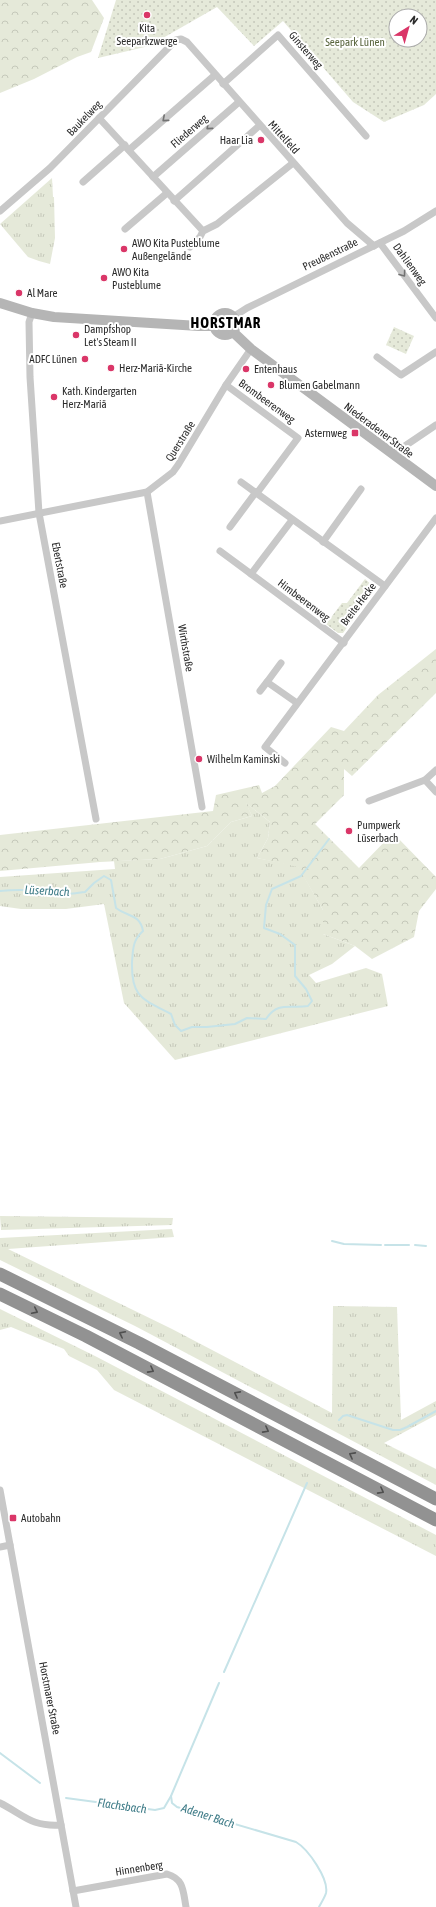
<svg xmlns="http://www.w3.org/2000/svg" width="436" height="1907" viewBox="0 0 436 1907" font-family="'Asap Condensed',sans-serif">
<defs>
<pattern id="grass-tufts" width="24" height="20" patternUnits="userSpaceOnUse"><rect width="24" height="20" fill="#e5e9d9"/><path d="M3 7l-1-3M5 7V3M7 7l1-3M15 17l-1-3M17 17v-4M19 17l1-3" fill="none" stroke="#c5c8ba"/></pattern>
<pattern id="forest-crowns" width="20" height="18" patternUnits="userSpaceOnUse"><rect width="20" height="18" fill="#e5e9d9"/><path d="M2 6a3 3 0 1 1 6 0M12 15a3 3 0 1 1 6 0" fill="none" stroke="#c5c8ba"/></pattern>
<pattern id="park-dots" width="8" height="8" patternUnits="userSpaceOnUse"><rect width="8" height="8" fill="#e5e9d9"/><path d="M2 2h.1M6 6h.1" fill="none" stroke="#c5c8ba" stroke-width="1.8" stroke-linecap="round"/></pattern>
</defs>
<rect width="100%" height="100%" fill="#fff"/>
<g fill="url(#grass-tufts)">
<path d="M52,178L53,197H54L55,238L50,264L39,261L28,257L0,224Z"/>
<path d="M245,802L270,822L268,838L257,858L298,866L323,910V934L355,946L332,964L309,975L316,983L366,968L382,974L388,1006L175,1060L124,1003L104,904L66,909H21L0,906V877L115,869L114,861L160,859L207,846L231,822L252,816Z"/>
<path d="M0,1216L173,1218L172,1225L1,1230Z"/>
<path d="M172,1229L174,1237L8,1249L172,1329L332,1413L333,1306L397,1307L401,1420L436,1401V1415L384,1443L436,1469V1485L135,1326L0,1260V1238Z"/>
<path d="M0,1309L97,1357L436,1535V1556L114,1390L97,1370L69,1356L64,1349L11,1327L0,1330Z"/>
</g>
<g fill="url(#forest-crowns)">
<path d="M0,0H92L104,18L91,52L77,57L34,79L0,93Z"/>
<path d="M436,649V693L352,776L344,769V795L315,824L359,868L393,833L436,877V889L419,911L414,937L372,959L355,946L323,934V910L298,867L257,858L268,838L270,822L246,803L252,816L231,822L207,846L160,859L100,862L0,871V835L213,811L216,795L259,785L262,793L275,786L331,727L344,731L378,695Z"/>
</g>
<g fill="url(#park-dots)" fill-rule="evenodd">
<path d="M116,0H436V94L424,105L384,122L353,102L283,21L254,46L217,7L149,46L98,58ZM396,16H420V40H396Z"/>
<path d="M394,327L414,336L406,354L386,345Z"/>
<path d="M365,579L374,587V591L343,633H338L326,624L342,603H347Z"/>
</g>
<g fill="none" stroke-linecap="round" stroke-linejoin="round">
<g stroke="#c6e3e8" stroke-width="2">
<path d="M0,891C18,889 39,890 56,894C65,895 76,893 85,892L94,883L104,876L111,880L116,908C128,917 140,914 143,931C133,940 133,948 132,962C131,997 142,999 171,1014L175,1025L181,1031L192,1027H207L235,1024L247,1018L266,1019C278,1001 290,1009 308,1006L312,1001L306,989L295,976V945L280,934L264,928L266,905L272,889L301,876L329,839"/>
<path d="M332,1241L344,1244L381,1245"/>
<path d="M385,1245H409"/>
<path d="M415,1245L426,1246"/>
<path d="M339,1420L343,1416L347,1415L393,1430H400L407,1427L436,1411"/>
<path d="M224,1672L307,1483"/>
<path d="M0,1753L40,1783"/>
<path d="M171,1796L172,1803L177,1807L296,1842C308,1849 329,1879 326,1893C325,1897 321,1903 319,1907"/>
<path d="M66,1798L155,1810L164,1808L171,1796L219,1683"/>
</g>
<g stroke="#c8c8c8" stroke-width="7">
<path d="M223,84L278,35L366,136"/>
<path d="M99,118L203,231"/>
<path d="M129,150L215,75"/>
<path d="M153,177L239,102"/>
<path d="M83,182L125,145"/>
<path d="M174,201L259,126"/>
<path d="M0,211L50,168L176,40L181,39L187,42L347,223L374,246"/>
<path d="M125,229L167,193"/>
<path d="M380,243L436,318"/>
<path d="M190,247L200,237L203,231L217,224L293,163"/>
<path d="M32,313L29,322L30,377L39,513L96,819"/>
<path d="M233,317L247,308L404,231L436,211"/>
<path d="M377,357L401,375L436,352"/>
<path d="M226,385L298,438L257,493"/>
<path d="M393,454L436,425"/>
<path d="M241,482L385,586"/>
<path d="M147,492L202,807"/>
<path d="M0,521L147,492L173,472L178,465L226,385L251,349"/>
<path d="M230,527L256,492"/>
<path d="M323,542L361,489"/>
<path d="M220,551L344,643"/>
<path d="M251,574L292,520"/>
<path d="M267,682L281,663"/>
<path d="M260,691L267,682L297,703"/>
<path d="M285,763L265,747L436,518"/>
<path d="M425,780L436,770"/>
<path d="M369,801L425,780L436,792"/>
<path d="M0,1490L76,1907"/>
<path d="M0,1547L10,1545"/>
<path d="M0,1803C24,1815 31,1827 61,1825"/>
<path d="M73,1891L167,1874C184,1879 183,1891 186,1907"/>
</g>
<g stroke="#b5b5b5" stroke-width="10">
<path d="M0,303L32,313L54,317L199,326H215"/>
<circle cx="225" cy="324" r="11"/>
<path d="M233,332L251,349L436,486"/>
</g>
<g stroke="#929292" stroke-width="13">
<path d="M0,1274L139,1343L436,1499"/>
<path d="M0,1294L86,1336L436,1520"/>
</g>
</g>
<defs><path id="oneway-chevron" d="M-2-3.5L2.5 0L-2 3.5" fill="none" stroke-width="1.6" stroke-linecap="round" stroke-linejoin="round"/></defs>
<g stroke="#727272">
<use href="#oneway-chevron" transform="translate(165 119) rotate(139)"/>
<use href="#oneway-chevron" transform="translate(209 127) rotate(139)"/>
<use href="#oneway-chevron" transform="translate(403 274) rotate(54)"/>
</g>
<g stroke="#4f4f4f">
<use href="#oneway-chevron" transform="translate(35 1311) rotate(26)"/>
<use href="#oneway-chevron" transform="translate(122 1334) rotate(-153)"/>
<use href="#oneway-chevron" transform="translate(151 1370) rotate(28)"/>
<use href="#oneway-chevron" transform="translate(237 1394) rotate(-152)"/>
<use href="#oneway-chevron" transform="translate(266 1430) rotate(28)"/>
<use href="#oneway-chevron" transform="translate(352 1455) rotate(-152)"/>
<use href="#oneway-chevron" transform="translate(381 1491) rotate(28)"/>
</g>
<g fill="#da3668" stroke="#fff" stroke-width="1.5">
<circle cx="147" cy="15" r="4"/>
<circle cx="261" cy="140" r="4"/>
<circle cx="124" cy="249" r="4"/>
<circle cx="104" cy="278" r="4"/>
<circle cx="19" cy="293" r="4"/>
<circle cx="76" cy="335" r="4"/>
<circle cx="85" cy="359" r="4"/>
<circle cx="111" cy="368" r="4"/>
<circle cx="246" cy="369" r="4"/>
<circle cx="271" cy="385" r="4"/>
<circle cx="54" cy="397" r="4"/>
<rect x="351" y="429" width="8" height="8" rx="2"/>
<circle cx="199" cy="759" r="4"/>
<circle cx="349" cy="831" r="4"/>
<rect x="9" y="1514" width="8" height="8" rx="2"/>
</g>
<g text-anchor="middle" stroke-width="4" stroke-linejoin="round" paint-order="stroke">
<g font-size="11" fill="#2b2b2b" stroke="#fff" text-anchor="start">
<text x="147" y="32" text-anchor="middle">Kita<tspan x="147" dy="13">Seeparkzwerge</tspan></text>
<text x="253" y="144" text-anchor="end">Haar Lia</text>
<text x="132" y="247">AWO Kita Pusteblume<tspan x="132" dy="13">Außengelände</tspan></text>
<text x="112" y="276">AWO Kita<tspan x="112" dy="13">Pusteblume</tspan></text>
<text x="27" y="297">Al Mare</text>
<text x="84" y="333">Dampfshop<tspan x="84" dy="13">Let's Steam II</tspan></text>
<text x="77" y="363" text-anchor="end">ADFC Lünen</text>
<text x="119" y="372">Herz-Mariä-Kirche</text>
<text x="254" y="373">Entenhaus</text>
<text x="279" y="389">Blumen Gabelmann</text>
<text x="62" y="395">Kath. Kindergarten<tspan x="62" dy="13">Herz-Mariä</tspan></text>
<text x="347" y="437" text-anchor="end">Asternweg</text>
<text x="207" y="763">Wilhelm Kaminski</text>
<text x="357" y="829">Pumpwerk<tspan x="357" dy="13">Lüserbach</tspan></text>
<text x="21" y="1522">Autobahn</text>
</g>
<g font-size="11" fill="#58643c" stroke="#fff">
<text x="355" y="46">Seepark Lünen</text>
</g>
<g font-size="11" fill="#2b2b2b" stroke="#fff">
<text transform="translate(306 50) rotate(49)" y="4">Ginsterweg</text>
<text transform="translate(84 118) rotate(-46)" y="4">Baukelweg</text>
<text transform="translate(189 131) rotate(-41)" y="4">Fliederweg</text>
<text transform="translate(284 137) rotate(48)" y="4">Mittelfeld</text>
<text transform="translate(330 254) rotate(-26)" y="4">Preußenstraße</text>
<text transform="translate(410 264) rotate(54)" y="4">Dahlienweg</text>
<text transform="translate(267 401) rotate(36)" y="4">Brombeerenweg</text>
<text transform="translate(379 430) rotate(37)" y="4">Niederadener Straße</text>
<text transform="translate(180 441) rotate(-58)" y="4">Querstraße</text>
<text transform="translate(60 565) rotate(79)" y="4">Ebertstraße</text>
<text transform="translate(304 600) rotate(37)" y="4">Himbeerenweg</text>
<text transform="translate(358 604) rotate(-53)" y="4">Breite Hecke</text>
<text transform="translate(186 648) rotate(80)" y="4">Wirthstraße</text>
<text transform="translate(50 1698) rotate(79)" y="4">Horstmarer Straße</text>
<text transform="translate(139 1868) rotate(-9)" y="4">Hinnenberg</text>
</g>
<g font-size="12" font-style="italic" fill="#3f7c88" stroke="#fff">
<text transform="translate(47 891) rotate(3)" y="4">Lüserbach</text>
<text transform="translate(122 1806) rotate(8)" y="4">Flachsbach</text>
<text transform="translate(208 1816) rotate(18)" y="4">Adener Bach</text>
</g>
<g font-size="15" font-weight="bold" letter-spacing="1" fill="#000" stroke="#fff">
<text x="226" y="328">HORSTMAR</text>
</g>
</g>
<g transform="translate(408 28) rotate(37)"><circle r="19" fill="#ffffff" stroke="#aaaaaa"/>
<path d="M0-3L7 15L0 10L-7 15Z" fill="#da3668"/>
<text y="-6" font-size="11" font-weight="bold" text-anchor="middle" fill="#2b2b2b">N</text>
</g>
</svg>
